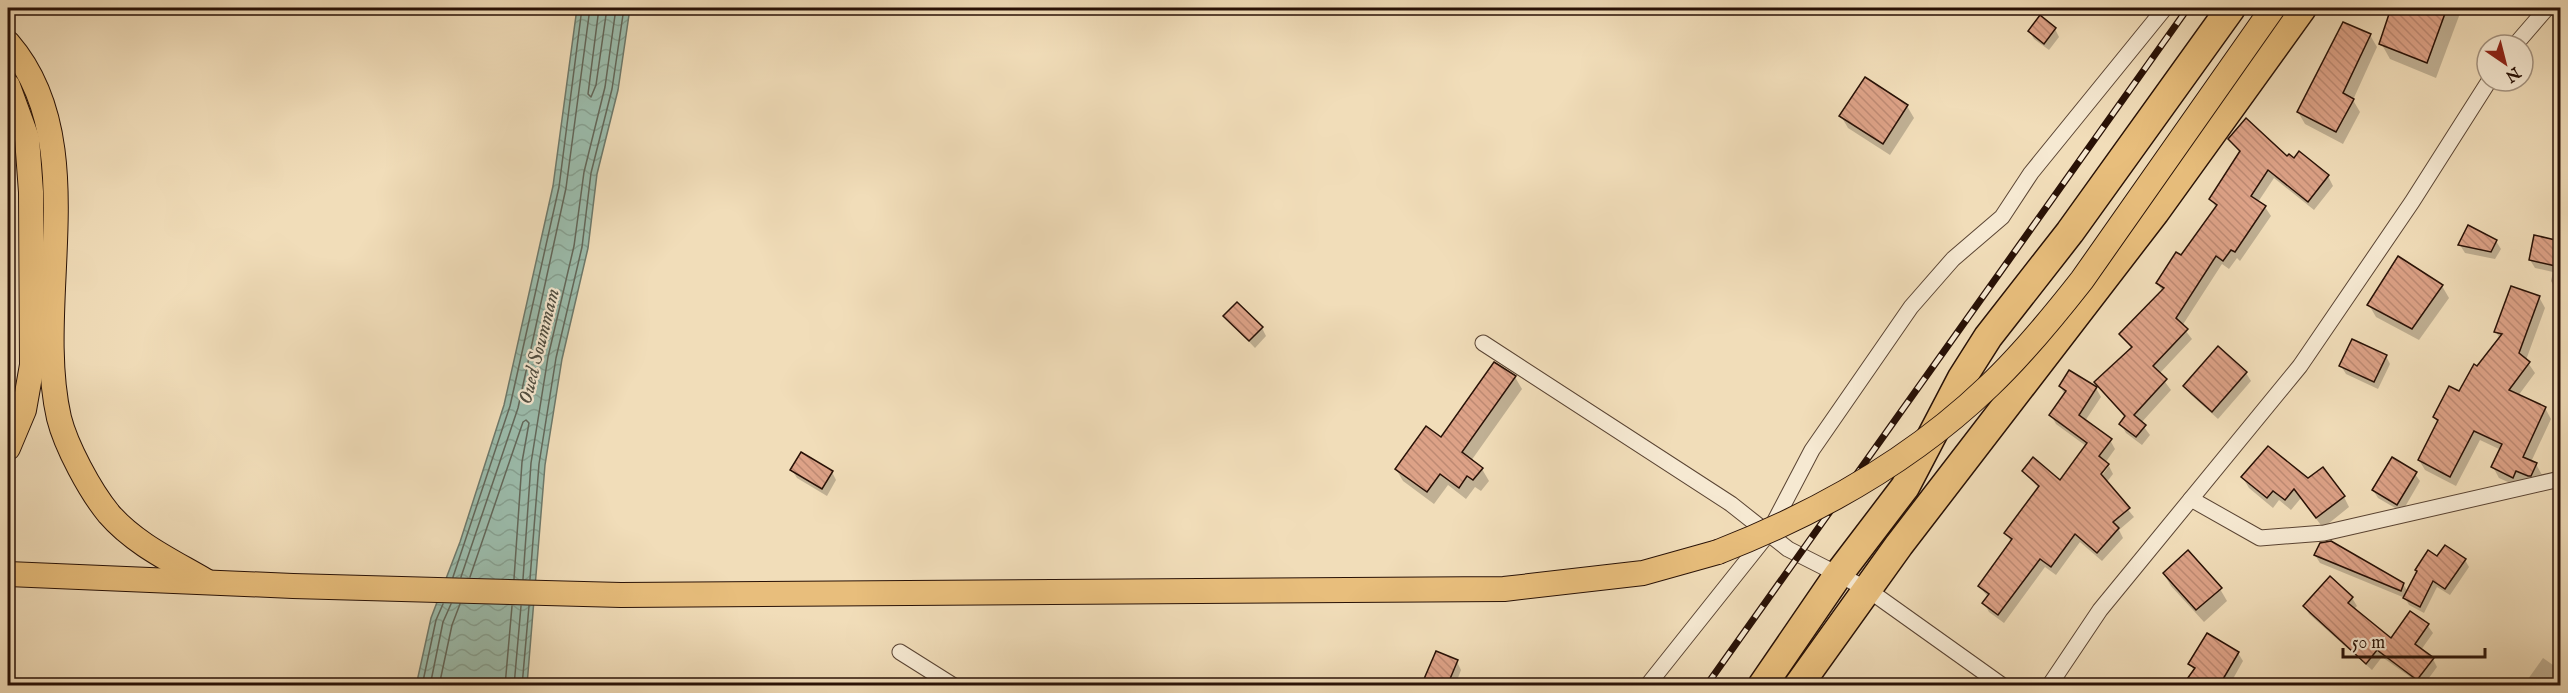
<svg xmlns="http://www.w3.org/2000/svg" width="2568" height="693" viewBox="0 0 2568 693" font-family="'IM FELL English',serif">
<defs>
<pattern id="water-waves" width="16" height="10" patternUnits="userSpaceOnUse" patternTransform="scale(1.5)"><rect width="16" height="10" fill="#9bbcac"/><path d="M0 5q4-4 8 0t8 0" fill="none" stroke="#86a192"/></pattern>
<pattern id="building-back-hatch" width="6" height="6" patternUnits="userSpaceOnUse" patternTransform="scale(1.5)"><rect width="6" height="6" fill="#dda287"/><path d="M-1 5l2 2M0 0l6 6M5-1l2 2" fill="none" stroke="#be8a73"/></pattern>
</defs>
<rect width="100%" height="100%" fill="#f1ddb9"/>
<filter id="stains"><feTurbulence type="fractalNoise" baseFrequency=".00333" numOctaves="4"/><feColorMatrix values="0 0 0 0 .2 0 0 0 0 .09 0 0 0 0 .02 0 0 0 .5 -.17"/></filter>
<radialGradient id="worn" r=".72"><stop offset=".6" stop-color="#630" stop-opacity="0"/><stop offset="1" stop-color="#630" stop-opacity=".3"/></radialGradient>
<path fill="url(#water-waves)" stroke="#6d786a" stroke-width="1.5" d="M577,8H630L618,90L597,174L588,248L562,359L545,465L527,685L416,686L431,618L460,542L504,405L553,186Z"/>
<g fill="#0003">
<path d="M2393,8H2462L2436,78L2390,59L2381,43Z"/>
<path d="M2055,29L2059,37L2049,50L2034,39L2029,31Z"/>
<path d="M2370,35L2377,47L2353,100L2360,112L2343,144L2305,124L2298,112Z"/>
<path d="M1907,106L1914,118L1890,155L1848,128L1841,116Z"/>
<path d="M2230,140L2294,160L2299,153L2328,176L2333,186L2314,210L2274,178L2258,202L2265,207L2271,216L2240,261L2237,258L2229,269L2222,264L2182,326L2192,339L2159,374L2171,390L2141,423L2150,435L2142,445L2126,433L2121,424L2126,418L2096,383L2132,349L2121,335L2162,291L2157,283L2182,257L2216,208L2211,199L2240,153Z"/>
<path d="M2535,237L2560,244V290L2556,289L2551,281L2553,272L2535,268L2530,260Z"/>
<path d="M2496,241L2501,249L2495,259L2465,253L2460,245Z"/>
<path d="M2442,286L2449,298L2419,340L2376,317L2369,305Z"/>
<path d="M2539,297L2545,308L2526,360L2535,373L2518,396L2545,408L2551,419L2531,462L2536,464L2542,475L2537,486L2519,487L2499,478L2493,467L2501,450L2480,440L2456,486L2425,470L2419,460L2438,423L2434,417L2460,393L2500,339L2496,332Z"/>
<path d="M1225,316L1262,328L1266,336L1255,348Z"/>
<path d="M2218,348L2246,373L2251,381L2218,419L2190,394L2185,387Z"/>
<path d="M2386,356L2390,364L2378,389L2346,374L2341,366Z"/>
<path d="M1515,377L1522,389L1471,461L1482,469L1489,481L1481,491L1475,487L1466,499L1448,485L1434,504L1403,481L1396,469L1441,439Z"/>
<path d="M2060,386L2096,388L2101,397L2085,421L2110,440L2115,449L2105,463L2109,466H2106L2096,480L2098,481L2109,466L2113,474L2106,483L2134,517L2119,530L2123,538L2102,561L2080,542L2056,575L2045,567L2004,623L1989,612L1984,603L1988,597L1979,586L2011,542L2006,533L2039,489L2024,471L2060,482L2086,446L2056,424L2051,415L2065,395Z"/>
<path d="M792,470L832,472L836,480L827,496L797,478Z"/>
<path d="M2415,474L2420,481L2402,512L2378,498L2373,490Z"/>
<path d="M2243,478L2308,480L2344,497L2349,507L2323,528L2301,498L2291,510L2279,500L2273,508L2249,488Z"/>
<path d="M2315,555L2403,584L2408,592L2438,558L2465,560L2469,567L2450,595L2437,587L2424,613L2409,605L2405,598L2320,563Z"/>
<path d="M2164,574L2220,589L2227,601L2204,622L2171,586Z"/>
<path d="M2330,578L2352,598L2357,606L2353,610L2391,640L2410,613L2428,626L2433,633L2421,650L2433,659L2437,667L2423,686L2382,657L2372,670L2309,614L2305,606Z"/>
<path d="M2238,653L2243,661L2229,686H2184L2194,671L2190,664Z"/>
<path d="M2543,658L2553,665L2558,673L2549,686H2523Z"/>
<path d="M1457,662L1461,670L1455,686H1422Z"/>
</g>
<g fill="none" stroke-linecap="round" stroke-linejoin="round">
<g stroke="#626659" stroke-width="1.5">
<path d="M599,8L588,94L591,97L596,85L607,8"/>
<path d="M453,577L510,406L559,187L582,8"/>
<path d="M461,577L518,408L566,188L590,8"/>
<path d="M470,577L523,422L526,420L529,423L522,462L514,579"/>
<path d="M523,579L531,463L548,357L574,246L584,172L605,87L616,8"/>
<path d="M530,579L539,464L556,358L582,247L591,173L612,89L624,8"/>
<path d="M422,686L436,620L443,604"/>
<path d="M430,686L443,622L451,604"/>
<path d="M439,686L452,625L460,604"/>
<path d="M505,686L512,606"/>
<path d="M514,686L521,606"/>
<path d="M522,686L529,606"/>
</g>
</g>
<g fill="url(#building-back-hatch)" stroke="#281106" stroke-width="1.5">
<path d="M2391,8H2447L2427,63L2379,44Z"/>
<path d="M2040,15L2056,28L2044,44L2028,31Z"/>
<path d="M2343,22L2371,34L2343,93L2354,99L2336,132L2297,112Z"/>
<path d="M1865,77L1908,105L1883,144L1839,116Z"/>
<path d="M2246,118L2287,156L2289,154L2294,158L2299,151L2329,175L2308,202L2268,170L2251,196L2266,206L2235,252L2231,250L2223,261L2216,256L2176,318L2188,329L2153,366L2167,379L2134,415L2146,425L2136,437L2119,424L2125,416L2094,382L2132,347L2119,334L2164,288L2156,283L2176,252L2181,255L2217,205L2209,199L2240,151L2228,139Z"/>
<path d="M2468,225L2497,240L2491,252L2458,245Z"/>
<path d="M2534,235L2560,241V267L2529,260Z"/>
<path d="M2398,256L2443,285L2412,329L2367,305Z"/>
<path d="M2511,286L2540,296L2519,353L2530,362L2509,390L2546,407L2523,457L2537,463L2531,476H2528L2516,471L2513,478L2491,467L2502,444L2474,431L2450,477L2418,460L2438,420L2433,417L2449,386L2459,391L2474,364L2477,366L2502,334L2494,332Z"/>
<path d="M1237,302L1263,327L1249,341L1223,316Z"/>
<path d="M2352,339L2387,355L2374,382L2339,366Z"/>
<path d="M2218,346L2247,372L2212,412L2183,386Z"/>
<path d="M1494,362L1516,376L1462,452L1483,468L1473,480L1467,476L1459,488L1440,474L1427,492L1395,469L1426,426L1441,437Z"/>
<path d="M2069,370L2097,387L2079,415L2112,439L2099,456L2109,464L2101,474L2130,508L2113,522L2119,528L2097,553L2075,534L2051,567L2040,559L1998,615L1982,603L1989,594L1978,586L2012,539L2004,533L2039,486L2022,471L2033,457L2060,480L2087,443L2049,415L2066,391L2059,386Z"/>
<path d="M2268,446L2308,478L2323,467L2345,496L2316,518L2294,489L2285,500L2273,491L2267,498L2241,477Z"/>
<path d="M801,452L833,471L822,489L790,470Z"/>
<path d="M2392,457L2417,472L2397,505L2372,490Z"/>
<path d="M2331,541L2404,583L2401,591L2314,555L2320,543Z"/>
<path d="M2445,545L2466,559L2445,589L2433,581L2420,607L2403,598L2417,571L2415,570L2428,550L2437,556Z"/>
<path d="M2188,550L2222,588L2196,610L2163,573Z"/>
<path d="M2330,576L2353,597L2348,603L2391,638L2410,611L2429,624L2415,644L2434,658L2417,680L2377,650L2366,664L2303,606Z"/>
<path d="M2207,633L2239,652L2219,686H2182L2195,668L2188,664Z"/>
<path d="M1436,651L1458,660L1447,686H1421Z"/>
</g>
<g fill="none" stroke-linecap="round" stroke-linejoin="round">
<defs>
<g id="street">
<path d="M2515,45L2547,8"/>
<path d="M1483,343L1731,504L1788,549L1867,589L2003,686"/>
<path d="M2191,499L2260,538L2324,533L2560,479"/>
<path d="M900,652L954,686"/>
<path d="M1647,686L1768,534L1812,450L1911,307L1953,259L2002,217L2031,173L2165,8"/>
<path d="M2049,686L2100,610L2300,366L2412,202L2489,81"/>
</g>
<g id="primary">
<path d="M8,43C94,142 32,300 59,418C66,446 90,491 109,514C135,544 172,561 206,581"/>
<path d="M8,86L27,138L31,192L32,365L24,410L8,448"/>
<path d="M8,574L293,586L621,595L1504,589L1643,573L1718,552"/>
</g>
<g id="highway">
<path d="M1762,686L1838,575L1905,487L1962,378L1988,337L2070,232L2231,8"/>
<path d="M1798,686L1899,545L2155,212L2302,8"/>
</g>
</defs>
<use href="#street" stroke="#5a4433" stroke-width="17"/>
<use href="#primary" stroke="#281106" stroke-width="26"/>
<use href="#highway" stroke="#281106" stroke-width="31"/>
<use href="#street" stroke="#f6e9d2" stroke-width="15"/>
<use href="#primary" stroke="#e8be7c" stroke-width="24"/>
<use href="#highway" stroke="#e8be7c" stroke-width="28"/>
<defs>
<path id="rail" d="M1706,686L2188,8"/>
</defs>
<use href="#rail" stroke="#281106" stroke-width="7"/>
<use href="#rail" stroke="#f6e9d2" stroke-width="4.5" stroke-dasharray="14" stroke-linecap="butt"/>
<defs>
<path id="primary-bridge" d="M1718,552C1818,513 1911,461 1989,386C2023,354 2053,317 2082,280L2273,8"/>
</defs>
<use href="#primary-bridge" stroke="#281106" stroke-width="26" stroke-linecap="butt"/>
<use href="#primary-bridge" stroke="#e8be7c" stroke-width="24"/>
</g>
<g text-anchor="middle" stroke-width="4.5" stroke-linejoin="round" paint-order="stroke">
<g font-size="20" font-style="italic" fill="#504d40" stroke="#f6e9d2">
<text transform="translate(538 346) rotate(-76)" y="7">Oued Soummam</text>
</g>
</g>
<rect width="2568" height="693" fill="none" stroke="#f1ddb9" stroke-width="30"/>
<rect x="9" y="9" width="2550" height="675" fill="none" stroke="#281106" stroke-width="3"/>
<rect x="15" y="15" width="2538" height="663" fill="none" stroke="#281106" stroke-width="1.5"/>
<g transform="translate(2505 63) rotate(145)"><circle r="28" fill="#f6e9d2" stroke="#a49380" stroke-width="1.5"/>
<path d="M0-4.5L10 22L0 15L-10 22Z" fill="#8f2418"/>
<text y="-9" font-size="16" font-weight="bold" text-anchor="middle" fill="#281106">N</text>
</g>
<path d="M2343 648v9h142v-9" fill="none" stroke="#281106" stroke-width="3"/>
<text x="2352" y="648" font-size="18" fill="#281106" stroke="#f6e9d2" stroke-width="4.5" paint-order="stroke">50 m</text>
<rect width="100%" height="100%" filter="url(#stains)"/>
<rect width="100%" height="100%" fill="url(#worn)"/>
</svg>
